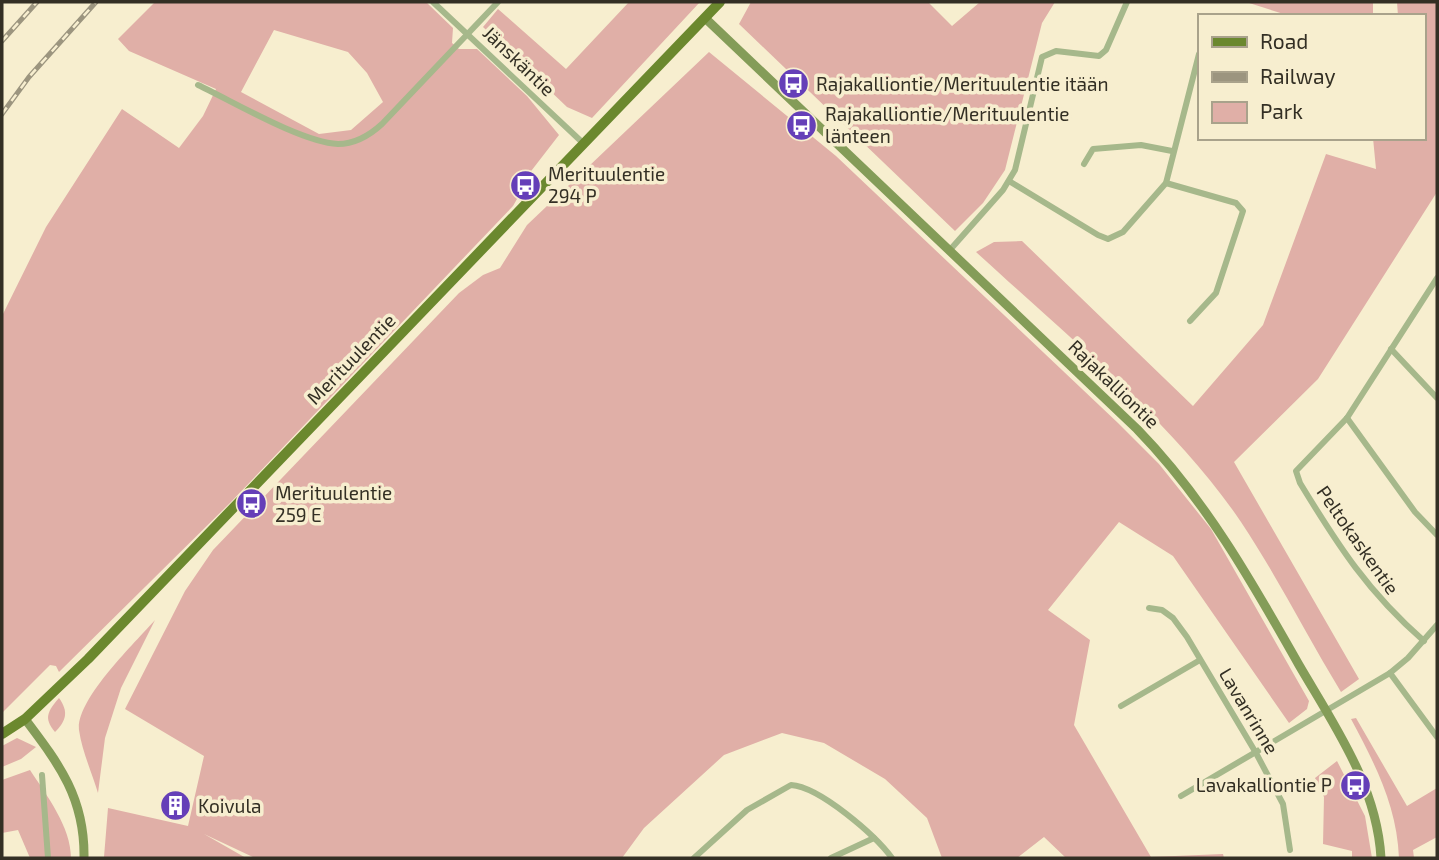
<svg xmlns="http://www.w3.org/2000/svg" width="1439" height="860" viewBox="0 0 1439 860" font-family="'Exo 2',sans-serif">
<rect width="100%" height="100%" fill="#f7eecf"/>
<g fill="#e0afa7" fill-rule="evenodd">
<path d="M155,2H426L453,28L452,43L459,49H477L527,96L559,135L518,188L521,192L513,206L231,502L59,672L56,666L50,665L2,713V316L46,227L122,109L179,148L203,116L216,89L129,51L118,39ZM274,30L348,52L367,73L383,102L351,130L319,134L241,92Z"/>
<path d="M629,2H700L592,118L567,107L483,27L498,9L566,69Z"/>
<path d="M751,2H928L952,26L980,2H1055L1042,23L1005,170L983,203L955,231L739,24Z"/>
<path d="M1246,2H1373V16H1290Z"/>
<path d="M1397,2H1437V192L1318,379L1234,462L1359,679L1341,692C1307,636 1277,576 1241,522C1175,424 1063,332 976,252L994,242L1022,241L1193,406L1263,325L1326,154L1376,169L1373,138H1423V16H1398Z"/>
<path d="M709,52L836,156L1118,423L1159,464L1211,529L1309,701L1307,709L1289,723L1173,556L1119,522L1048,610L1090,640L1074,725L1151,857L1223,854L1224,858H1066L1044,837L1017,858H942L927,818L885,779L824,743L782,733L724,755L644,828L622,858H255L204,834L246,858L104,857L108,808L188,826L204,756L125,709L185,591L213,550L459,293L483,275L500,268L527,225Z"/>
<path d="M155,620L121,688L105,738L98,793C92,773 82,751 79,730C76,699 135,643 155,620Z"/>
<path d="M59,698C69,712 66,721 55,732C43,718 48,711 59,698Z"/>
<path d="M1356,718L1407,806L1437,788V837L1413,850L1414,858H1399C1397,806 1375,764 1351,719Z"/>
<path d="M17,738L36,747L21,759L2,767V746Z"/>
<path d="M1337,761L1365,816L1372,858H1352V851L1323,844L1324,797L1315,778Z"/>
<path d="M30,770C47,796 71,827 71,858H30L18,830L2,833V780Z"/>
</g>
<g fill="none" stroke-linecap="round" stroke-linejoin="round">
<g stroke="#a6b88b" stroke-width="6">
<path d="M433,2L583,143"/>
<path d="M198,85C234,102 301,142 338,144C355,144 370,135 382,124L498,2"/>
<path d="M1084,164L1093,149L1141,145L1172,151"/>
<path d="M1009,181L1098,235L1108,239L1123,232L1166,183L1199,54"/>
<path d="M1166,183L1236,203L1243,211L1216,293L1190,321"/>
<path d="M949,251L1003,190L1015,170L1042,57L1056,51L1099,56L1106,50L1127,2"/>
<path d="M1391,349L1437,398"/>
<path d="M1347,418L1415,512L1437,535"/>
<path d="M1149,608L1162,610L1173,618L1187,637L1256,753L1283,804L1290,850"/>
<path d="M1424,641C1368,592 1339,547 1300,483L1296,471L1347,418L1437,278"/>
<path d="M1390,673L1437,737"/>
<path d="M1121,706L1200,660"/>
<path d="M42,775L48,858"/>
<path d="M1181,796L1390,673L1408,658L1437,625"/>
<path d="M694,858L747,810L791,785C820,787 875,835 892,858"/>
<path d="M831,858L874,838"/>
</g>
<g stroke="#849c58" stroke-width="9">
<path d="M705,18L1137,429C1205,499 1251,580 1299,665C1334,725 1377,786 1381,858"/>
<path d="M25,719C59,764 85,798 84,858"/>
</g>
<path stroke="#6b882e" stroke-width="10" d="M2,734L25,719L88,659L720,2"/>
<defs>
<g id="rail">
<path d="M2,41L37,2"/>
<path d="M2,114L29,77L96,2"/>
</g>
</defs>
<use href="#rail" stroke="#9c957f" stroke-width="5"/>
<use href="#rail" stroke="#f7eecf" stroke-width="2.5" stroke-dasharray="8" stroke-linecap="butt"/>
</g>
<defs>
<symbol id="bus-disc" viewBox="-11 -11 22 22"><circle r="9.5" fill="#653fb8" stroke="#f7eecf"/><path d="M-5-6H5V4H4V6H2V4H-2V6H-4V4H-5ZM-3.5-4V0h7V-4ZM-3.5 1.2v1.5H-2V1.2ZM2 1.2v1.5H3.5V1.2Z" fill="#fff"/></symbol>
<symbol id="building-disc" viewBox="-11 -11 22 22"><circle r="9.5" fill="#653fb8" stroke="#f7eecf"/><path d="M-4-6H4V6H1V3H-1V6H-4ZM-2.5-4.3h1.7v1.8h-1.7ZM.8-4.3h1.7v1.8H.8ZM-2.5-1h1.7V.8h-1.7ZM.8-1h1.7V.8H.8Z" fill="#fff"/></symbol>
</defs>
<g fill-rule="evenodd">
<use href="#bus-disc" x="776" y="66" width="35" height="35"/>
<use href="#bus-disc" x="784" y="108" width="35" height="35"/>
<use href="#bus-disc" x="508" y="168" width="35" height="35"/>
<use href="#bus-disc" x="234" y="486" width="35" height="35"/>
<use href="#bus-disc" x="1338" y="768" width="35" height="35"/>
<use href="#building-disc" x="158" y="788" width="35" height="35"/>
</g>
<g text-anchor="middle" stroke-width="7" stroke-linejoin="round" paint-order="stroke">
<g font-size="19" fill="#332f24" stroke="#f7eecf">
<text transform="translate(519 61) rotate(44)" y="7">Jänskäntie</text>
<text transform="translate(351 359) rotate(-46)" y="7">Merituulentie</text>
<text transform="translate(1114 384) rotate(44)" y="7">Rajakalliontie</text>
<text transform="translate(1358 540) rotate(55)" y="7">Peltokaskentie</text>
<text transform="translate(1249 711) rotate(59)" y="7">Lavanrinne</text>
</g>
<g font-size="19" fill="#332f24" stroke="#f7eecf" text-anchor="start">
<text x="816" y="91">Rajakalliontie/Merituulentie itään</text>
<text x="825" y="121">Rajakalliontie/Merituulentie<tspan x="825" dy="22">länteen</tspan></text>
<text x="548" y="181">Merituulentie<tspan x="548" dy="22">294 P</tspan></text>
<text x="275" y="500">Merituulentie<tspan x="275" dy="22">259 E</tspan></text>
<text x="1332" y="792" text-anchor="end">Lavakalliontie P</text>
<text x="198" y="813">Koivula</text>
</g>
</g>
<rect width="1439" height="860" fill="none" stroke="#332f24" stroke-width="7"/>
<rect x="1198" y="14" width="228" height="126" fill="#f7eecf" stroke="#a9a28b" stroke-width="2"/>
<rect x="1212" y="37" width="35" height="10" fill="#6b882e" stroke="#a9a28b" stroke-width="2"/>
<text x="1260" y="49" font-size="21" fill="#332f24">Road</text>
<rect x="1212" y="72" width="35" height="10" fill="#9c957f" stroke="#a9a28b" stroke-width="2"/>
<text x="1260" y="84" font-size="21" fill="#332f24">Railway</text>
<rect x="1212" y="102" width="35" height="21" fill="#e0afa7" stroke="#a9a28b" stroke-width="2"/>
<text x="1260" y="119" font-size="21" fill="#332f24">Park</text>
</svg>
